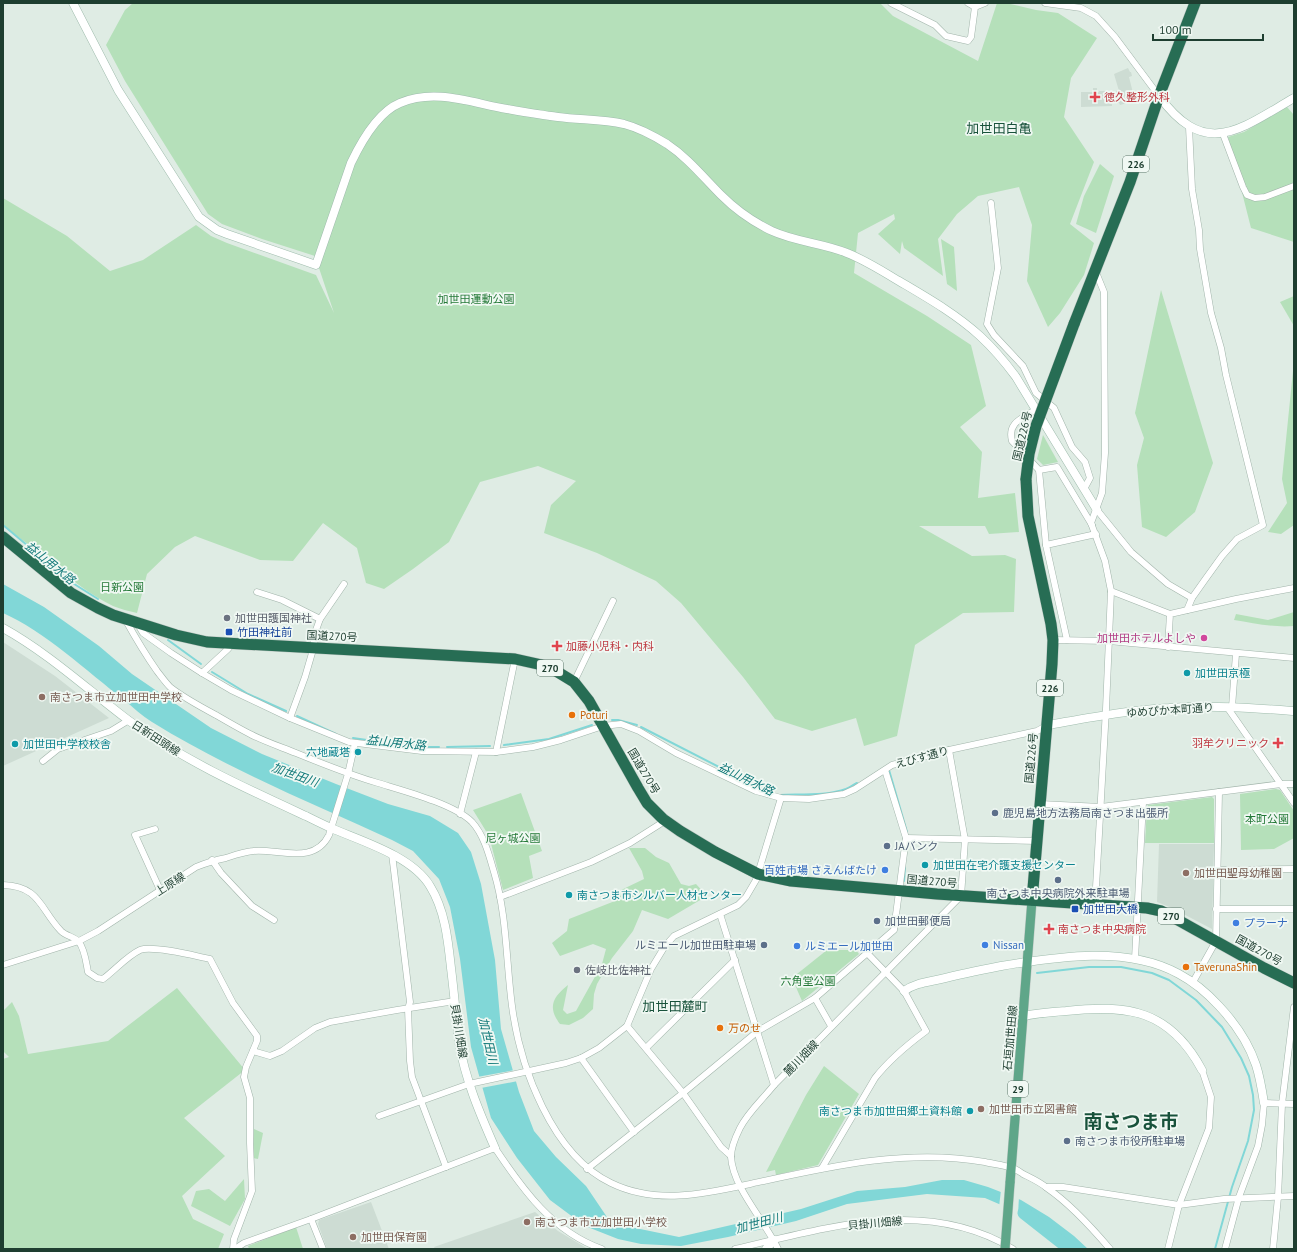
<svg xmlns="http://www.w3.org/2000/svg" width="1297" height="1252" viewBox="0 0 1297 1252" font-family="'PT Sans','Noto Sans JP',sans-serif">
<rect width="100%" height="100%" fill="#dfece4"/>
<g fill="#cddcd3">
<path d="M1128,68L1130,72H1131L1132,76L1129,77L1134,97L1137,96L1138,100L1120,105L1119,103H1112V106L1081,107V92H1093V88H1097V93L1099,92V91H1109V99H1118L1116,91H1119L1114,74Z"/>
<path d="M3,642L55,676L109,718L3,766Z"/>
<path d="M1159,844H1214L1212,929L1172,908L1157,902Z"/>
<path d="M371,1202L389,1249H327L318,1224L319,1220Z"/>
<path d="M535,1212L558,1231L588,1249H435L434,1247Z"/>
</g>
<g fill="#b5e0ba">
<path d="M133,3H880L893,16L978,61L997,3H1006L1036,10L1058,13L1097,38L1071,78L1064,117L1094,162L1070,224L1094,243L1084,275L1060,313L1048,327L1027,281L1032,225L1019,187L978,196L957,214L938,239L943,276L904,248L902,241L900,254L878,234L895,219L894,214L858,233L854,273L927,316L971,345L986,406L960,427L982,452L978,498L1015,493L1019,532L989,534L985,526H919L972,556L1005,555L1016,559L1014,612L963,613L915,645L897,736L864,746L856,718L812,731L775,719L743,677L681,603L656,581L597,553L544,533L551,505L576,481L538,466L480,482L449,542L413,569L384,589L366,583L357,548L323,523L293,561L260,560L195,536L175,547L147,574L137,613C129,611 120,609 113,606C72,586 41,551 3,526V198L67,236L110,271L143,260L196,225L211,236L227,243L316,275L334,313L315,256L262,239L222,224L208,214L125,81L106,45L125,10Z"/>
<path d="M1287,107L1294,115V242L1251,228L1228,137L1244,132Z"/>
<path d="M1100,164L1114,176L1096,233L1076,224L1084,196Z"/>
<path d="M941,239L954,247L957,291L947,284Z"/>
<path d="M1161,290L1213,463L1195,512L1166,537L1142,527L1137,465L1144,438L1135,413Z"/>
<path d="M1294,296V326L1280,302Z"/>
<path d="M1294,361V525L1281,534L1268,532L1287,503L1282,479Z"/>
<path d="M1043,435L1058,462L1043,465L1037,459Z"/>
<path d="M1294,612V626C1274,628 1254,623 1234,620L1236,614L1268,620Z"/>
<path d="M1276,789L1280,790L1294,811V838L1274,849L1241,850L1240,794Z"/>
<path d="M521,793L542,851L529,856L533,878L503,890L489,836L473,810Z"/>
<path d="M1212,797L1214,799V843H1145L1147,808L1148,805Z"/>
<path d="M629,848H645L656,857L669,863L681,884L689,886L696,884L707,896L668,919L642,910L633,931L612,958L597,984L594,994L593,1009L583,1018L569,1025L560,1024C547,1007 553,997 568,985L563,1010L567,1014L576,1011L602,964L606,949L593,944L560,956L552,943L567,931L569,919L620,899L619,891L644,879L642,871Z"/>
<path d="M827,950H856L859,954L802,1001L792,978Z"/>
<path d="M177,988L245,1070L184,1118L225,1156L182,1196L193,1219L224,1234L218,1249H3V1059L9,1057L3,1051V1011L12,1002L19,1016L28,1054L108,1041Z"/>
<path d="M824,1066L859,1094L818,1165L776,1175L775,1170L766,1172L806,1095Z"/>
<path d="M254,1129L263,1133L258,1159L253,1158Z"/>
<path d="M244,1179L245,1199L230,1226L191,1206L196,1191L209,1189L225,1201Z"/>
<path d="M296,1227L303,1249H249L248,1246Z"/>
</g>
<path fill="#81d7d7" d="M3,584L44,607L99,646L132,674L211,728L262,754L336,784L388,804L430,816L458,833L471,852L481,884L495,960L501,1029L519,1092L534,1131L556,1157L586,1186L611,1223L679,1237L801,1209L857,1191L905,1187L942,1180H964L988,1187L1021,1200L1049,1217L1074,1236L1088,1249H1071L1050,1231L1022,1214L985,1198L927,1194L847,1204L796,1221L728,1237L681,1246L641,1244L618,1239L585,1226L550,1200L517,1158L491,1118L471,1047L460,959L450,907L439,879L413,851L392,840C311,803 228,769 152,722C142,716 133,707 124,700C88,672 44,631 3,613Z"/>
<g fill="#dfece4">
<path d="M515,1070L518,1081L481,1088L477,1077Z"/>
<path d="M1001,1190L1019,1197L1018,1214L999,1207Z"/>
</g>
<g fill="none" stroke-linecap="round" stroke-linejoin="round">
<g stroke="#81d7d7" stroke-width="2">
<path d="M3,525L71,582L98,599"/>
<path d="M168,640L201,664"/>
<path d="M212,672L248,694L286,711"/>
<path d="M297,716L336,734"/>
<path d="M612,720H618L637,725"/>
<path d="M641,727L764,790"/>
<path d="M353,738L415,747H439"/>
<path d="M504,745L549,739L592,725"/>
<path d="M447,747L490,746"/>
<path d="M889,770L907,832"/>
<path d="M780,795C799,794 828,796 846,789C850,787 853,785 857,783"/>
<path d="M904,881L905,867"/>
<path d="M1037,973L1089,967H1121L1152,973L1169,980L1196,1000L1222,1027L1241,1058L1249,1076L1253,1095L1254,1110L1248,1141L1232,1187L1215,1249"/>
</g>
<path stroke="#81d7d7" stroke-width="13" d="M1024,1213L1070,1249"/>
<defs>
<g id="street">
<path d="M891,3L935,25L946,36L968,41L971,37L975,7L985,3"/>
<path d="M968,3L975,7"/>
<path d="M1045,3L1081,8L1096,16L1115,37L1159,96"/>
<path d="M1223,134L1243,187L1247,195L1255,198L1265,197L1294,186"/>
<path d="M991,203L998,268L987,324L994,335L1023,366L1036,393L1054,408L1072,447L1085,462L1090,478L1084,489"/>
<path d="M1037,409C1023,418 1007,422 1012,441L1039,470L1046,545"/>
<path d="M1039,470L1057,467L1092,525"/>
<path d="M1097,510L1131,552L1168,584L1192,598"/>
<path d="M1111,591L1170,614"/>
<path d="M257,592L282,600L320,619"/>
<path d="M1187,610L1192,598L1204,581L1222,556L1237,539L1263,525L1226,375L1221,348L1211,313L1200,249L1199,230L1192,189L1189,127"/>
<path d="M125,619C135,637 145,654 157,671C161,676 165,682 170,687C184,698 201,707 216,715C228,722 240,729 252,735C266,742 281,747 296,753C323,764 350,775 378,783C404,791 454,804 472,822C484,835 489,855 494,872C507,915 506,961 512,1006C520,1067 552,1155 611,1183C656,1205 704,1194 750,1184C827,1167 906,1148 985,1162C993,1164 1004,1165 1012,1168C1016,1169 1020,1172 1023,1174C1031,1178 1040,1182 1047,1188C1069,1203 1093,1229 1110,1249"/>
<path d="M137,623L143,633L171,653L202,673L231,690L290,718L349,742L422,751L496,752L533,747L561,740L603,726L621,724L639,731L676,753L756,791L781,798L809,799L844,794L855,789L892,765L949,750L1037,731L1048,725"/>
<path d="M1053,640L1109,641L1294,658"/>
<path d="M1067,640L1046,545L1096,534"/>
<path d="M1168,647L1170,614L1236,599L1294,588"/>
<path d="M202,673L228,649L232,643"/>
<path d="M574,682L613,601"/>
<path d="M1227,707L1294,803"/>
<path d="M1232,707L1236,654"/>
<path d="M290,718L305,677L312,653L316,630L320,619L344,584"/>
<path d="M496,752L515,659"/>
<path d="M43,761L58,749L111,731L129,720"/>
<path d="M1040,804L1101,807L1281,784H1294"/>
<path d="M460,814L476,752"/>
<path d="M155,829L135,835L160,890"/>
<path d="M906,838L1037,841"/>
<path d="M392,854L410,1002L408,1009L410,1061L412,1077L446,1167"/>
<path d="M212,860L221,873L252,906L274,920"/>
<path d="M1217,870L1294,869"/>
<path d="M3,885C40,886 40,909 61,931C66,936 75,937 79,942C85,950 86,962 88,972L97,978L103,979C114,971 127,956 140,950C153,945 195,956 210,959L233,1003L257,1036V1041L246,1067L244,1077L250,1098V1143L252,1191L234,1239L233,1249"/>
<path d="M500,897L591,862L630,843L660,824L663,819"/>
<path d="M1095,905L1106,709L1111,591L1105,561L1091,523L1102,493L1105,453L1104,292L1095,270"/>
<path d="M1216,909H1294"/>
<path d="M720,914L774,1085"/>
<path d="M1135,959L1143,802"/>
<path d="M3,965L79,941L98,931L196,867C206,863 215,860 226,858C235,855 243,852 253,851C277,848 314,866 329,835L348,774L355,743"/>
<path d="M1193,982L1216,941L1219,792"/>
<path d="M815,998L831,1026"/>
<path d="M627,1026L683,1093L721,1147L731,1156"/>
<path d="M646,1048L735,960"/>
<path d="M253,1051L270,1056L282,1051L315,1028L330,1022L397,1010L455,1001"/>
<path d="M581,1058L634,1132"/>
<path d="M379,1116L469,1084L566,1063L581,1058L599,1048L627,1026L651,969L665,946L674,936L738,905L746,897L756,880L781,798"/>
<path d="M822,1168L875,1078C890,1059 907,1045 926,1031L904,991L867,953"/>
<path d="M587,1169L683,1093L758,1031L815,998L894,930L906,838L885,770"/>
<path d="M1046,1187H1063L1179,1205L1224,1199L1294,1196"/>
<path d="M311,1219L323,1249"/>
<path d="M235,1249L244,1243L311,1219L495,1148C523,1190 553,1232 602,1249"/>
<path d="M735,1249C826,1228 926,1196 1013,1249"/>
<path d="M778,1249C765,1221 733,1188 731,1157C731,1149 736,1136 740,1128C748,1112 763,1099 774,1085L961,896L965,840L949,750"/>
<path d="M1168,1249L1179,1205L1209,1128L1211,1097L1202,1070"/>
<path d="M1225,1249L1239,1197L1258,1146L1262,1125L1264,1103L1294,1104"/>
<path d="M1273,1249L1278,1197L1282,1104L1294,1007"/>
</g>
<g id="secondary">
<path d="M73,3L118,90L199,217L217,230L227,234L316,265L351,163C361,142 378,112 400,103C435,88 472,103 507,109C524,112 541,115 558,117C580,120 602,119 624,124C639,128 654,136 667,144C688,158 703,177 721,195C736,210 753,222 772,231C796,242 823,243 847,253C865,260 882,271 899,281C926,297 956,314 980,336C993,348 1005,362 1016,377L1097,510"/>
<path d="M1159,96C1206,160 1240,129 1294,98"/>
<path d="M3,628C48,653 87,689 128,720C183,760 245,788 306,816C314,820 322,824 331,828C361,841 412,856 430,886C445,910 448,940 451,968C454,992 456,1017 459,1042C465,1079 480,1114 495,1148"/>
<path d="M1048,725C1088,718 1128,710 1169,708C1211,705 1252,708 1294,711"/>
<path d="M904,991C915,983 928,982 941,979C961,974 981,970 1001,966C1056,957 1127,945 1179,974C1194,982 1207,993 1219,1006C1234,1022 1249,1044 1256,1065C1260,1077 1262,1090 1264,1103"/>
<path d="M1024,1016C1038,1013 1052,1012 1066,1011C1128,1004 1170,1010 1202,1070"/>
<path d="M766,1249L774,1240"/>
</g>
<path id="primary" d="M1010,1183L1032,900"/>
<g id="highway">
<path d="M1074,324L1130,182L1159,96L1195,3"/>
<path d="M1026,479L1028,516L1051,624L1053,640L1052,664L1032,900"/>
<path d="M3,537L71,593L98,608L113,615L176,635L207,642L515,659L542,665L556,671L574,682L589,701L638,788L647,803L663,819L680,831L715,852L758,874L791,881L937,894L1147,908L1161,911L1169,915L1264,968L1294,983"/>
</g>
</defs>
<use href="#street" stroke="#a1b4aa" stroke-width="7"/>
<use href="#secondary" stroke="#9fbcad" stroke-width="9"/>
<use href="#primary" stroke="#c0c9c5" stroke-width="10"/>
<use href="#highway" stroke="#c0c9c5" stroke-width="12"/>
<use href="#street" stroke="#fff" stroke-width="6"/>
<use href="#secondary" stroke="#fff" stroke-width="8"/>
<use href="#primary" stroke="#5fa689" stroke-width="9"/>
<use href="#highway" stroke="#276d54" stroke-width="11"/>
<defs>
<path id="primary-bridge" d="M1005,1249L1010,1183"/>
<path id="highway-bridge" d="M1026,479L1029,454L1036,426L1074,324"/>
</defs>
<use href="#primary-bridge" stroke="#c0c9c5" stroke-width="10" stroke-linecap="butt"/>
<use href="#highway-bridge" stroke="#c0c9c5" stroke-width="12" stroke-linecap="butt"/>
<use href="#primary-bridge" stroke="#5fa689" stroke-width="9"/>
<use href="#highway-bridge" stroke="#276d54" stroke-width="11"/>
</g>
<g fill="#e0444e" stroke="#f0f8f3" stroke-width="1.5">
<path d="M1093 91h4v4h4v4h-4v4h-4v-4h-4v-4h4z"/>
<path d="M555 640h4v4h4v4h-4v4h-4v-4h-4v-4h4z"/>
<path d="M1276 737h4v4h4v4h-4v4h-4v-4h-4v-4h4z"/>
<path d="M1047 923h4v4h4v4h-4v4h-4v-4h-4v-4h4z"/>
</g>
<g fill="#6b7280" stroke="#f0f8f3" stroke-width="1.5">
<circle cx="227" cy="618" r="4"/>
<circle cx="577" cy="970" r="4"/>
</g>
<g fill="#1a4fb4" stroke="#f0f8f3" stroke-width="1.5">
<rect x="225" y="628" width="8" height="8" rx="2"/>
<rect x="1071" y="905" width="8" height="8" rx="2"/>
</g>
<circle fill="#d1479c" stroke="#f0f8f3" stroke-width="1.5" cx="1204" cy="638" r="4"/>
<g fill="#0f9aa8" stroke="#f0f8f3" stroke-width="1.5">
<circle cx="1187" cy="673" r="4"/>
<circle cx="15" cy="744" r="4"/>
<circle cx="358" cy="752" r="4"/>
<circle cx="925" cy="865" r="4"/>
<circle cx="569" cy="895" r="4"/>
<circle cx="970" cy="1111" r="4"/>
</g>
<g fill="#8d6e63" stroke="#f0f8f3" stroke-width="1.5">
<circle cx="42" cy="697" r="4"/>
<circle cx="1186" cy="873" r="4"/>
<circle cx="981" cy="1109" r="4"/>
<circle cx="527" cy="1222" r="4"/>
<circle cx="353" cy="1237" r="4"/>
</g>
<g fill="#e8710a" stroke="#f0f8f3" stroke-width="1.5">
<circle cx="572" cy="715" r="4"/>
<circle cx="1186" cy="967" r="4"/>
<circle cx="720" cy="1028" r="4"/>
</g>
<g fill="#5c6f8a" stroke="#f0f8f3" stroke-width="1.5">
<circle cx="995" cy="813" r="4"/>
<circle cx="887" cy="846" r="4"/>
<circle cx="1058" cy="880" r="4"/>
<circle cx="877" cy="921" r="4"/>
<circle cx="764" cy="945" r="4"/>
<circle cx="1067" cy="1141" r="4"/>
</g>
<g fill="#3f7fe0" stroke="#f0f8f3" stroke-width="1.5">
<circle cx="885" cy="870" r="4"/>
<circle cx="1236" cy="923" r="4"/>
<circle cx="985" cy="945" r="4"/>
<circle cx="797" cy="946" r="4"/>
</g>
<g text-anchor="middle" stroke-width="3.5" stroke-linejoin="round" paint-order="stroke">
<g fill="#f0f8f3" stroke="#5d766a" stroke-width="1">
<rect x="1123" y="156" width="26" height="16" rx="3"/>
<rect x="537" y="660" width="26" height="16" rx="3"/>
<rect x="1037" y="680" width="26" height="16" rx="3"/>
<rect x="1158" y="908" width="26" height="16" rx="3"/>
<rect x="1008" y="1081" width="20" height="16" rx="3"/>
</g>
<g font-size="10" font-weight="bold" fill="#1e3e30">
<text x="1136" y="168">226</text>
<text x="550" y="672">270</text>
<text x="1050" y="692">226</text>
<text x="1171" y="920">270</text>
<text x="1018" y="1093">29</text>
</g>
<g font-size="11" fill="#be3a42" stroke="#f0f8f3" text-anchor="start">
<text x="1104" y="101">徳久整形外科</text>
<text x="566" y="650">加藤小児科・内科</text>
<text x="1269" y="747" text-anchor="end">羽牟クリニック</text>
<text x="1058" y="933">南さつま中央病院</text>
</g>
<g font-size="11" fill="#247938" stroke="#f0f8f3">
<text x="476" y="303">加世田運動公園</text>
<text x="122" y="591">日新公園</text>
<text x="1267" y="823">本町公園</text>
<text x="513" y="842">尼ヶ城公園</text>
<text x="808" y="985">六角堂公園</text>
</g>
<g font-size="11" fill="#1e3e30" stroke="#f0f8f3">
<text transform="translate(1022 436) rotate(-77)" y="4">国道226号</text>
<text transform="translate(332 636) rotate(3)" y="4">国道270号</text>
<text transform="translate(1170 710) rotate(-4)" y="4">ゆめぴか本町通り</text>
<text transform="translate(156 738) rotate(33)" y="4">日新田頭線</text>
<text transform="translate(922 757) rotate(-15)" y="4">えびす通り</text>
<text transform="translate(1031 758) rotate(-85)" y="4">国道226号</text>
<text transform="translate(644 771) rotate(59)" y="4">国道270号</text>
<text transform="translate(932 881) rotate(5)" y="4">国道270号</text>
<text transform="translate(170 884) rotate(-33)" y="4">上原線</text>
<text transform="translate(1259 950) rotate(29)" y="4">国道270号</text>
<text transform="translate(459 1031) rotate(81)" y="4">貝掛川畑線</text>
<text transform="translate(1010 1038) rotate(-85)" y="4">石垣加世田線</text>
<text transform="translate(801 1058) rotate(-46)" y="4">麓川畑線</text>
<text transform="translate(875 1223) rotate(-5)" y="4">貝掛川畑線</text>
</g>
<g font-size="11" fill="#5b616d" stroke="#f0f8f3" text-anchor="start">
<text x="235" y="622">加世田護国神社</text>
<text x="585" y="974">佐岐比佐神社</text>
</g>
<g font-size="11" fill="#164399" stroke="#f0f8f3" text-anchor="start">
<text x="237" y="636">竹田神社前</text>
<text x="1083" y="913">加世田大橋</text>
</g>
<g font-size="11" fill="#b23c85" stroke="#f0f8f3" text-anchor="end">
<text x="1196" y="642">加世田ホテルよしや</text>
</g>
<g font-size="11" fill="#0d838f" stroke="#f0f8f3" text-anchor="start">
<text x="1195" y="677">加世田京極</text>
<text x="23" y="748">加世田中学校校舎</text>
<text x="350" y="756" text-anchor="end">六地蔵塔</text>
<text x="933" y="869">加世田在宅介護支援センター</text>
<text x="577" y="899">南さつま市シルバー人材センター</text>
<text x="962" y="1115" text-anchor="end">南さつま市加世田郷土資料館</text>
</g>
<g font-size="11" fill="#785e54" stroke="#f0f8f3" text-anchor="start">
<text x="50" y="701">南さつま市立加世田中学校</text>
<text x="1194" y="877">加世田聖母幼稚園</text>
<text x="989" y="1113">加世田市立図書館</text>
<text x="535" y="1226">南さつま市立加世田小学校</text>
<text x="361" y="1241">加世田保育園</text>
</g>
<g font-size="11" fill="#c56008" stroke="#f0f8f3" text-anchor="start">
<text x="580" y="719">Poturi</text>
<text x="1194" y="971">TaverunaShin</text>
<text x="728" y="1032">万のせ</text>
</g>
<g font-size="11" fill="#4e5e75" stroke="#f0f8f3" text-anchor="start">
<text x="1003" y="817">鹿児島地方法務局南さつま出張所</text>
<text x="895" y="850">JAバンク</text>
<text x="1058" y="897" text-anchor="middle">南さつま中央病院外来駐車場</text>
<text x="885" y="925">加世田郵便局</text>
<text x="756" y="949" text-anchor="end">ルミエール加世田駐車場</text>
<text x="1075" y="1145">南さつま市役所駐車場</text>
</g>
<g font-size="11" fill="#366cbe" stroke="#f0f8f3" text-anchor="start">
<text x="877" y="874" text-anchor="end">百姓市場 さえんばたけ</text>
<text x="1244" y="927">プラーナ</text>
<text x="993" y="949">Nissan</text>
<text x="805" y="950">ルミエール加世田</text>
</g>
<g font-size="12" font-style="italic" fill="#137a7a" stroke="#f0f8f3">
<text transform="translate(50 563) rotate(39)" y="4">益山用水路</text>
<text transform="translate(396 743) rotate(6)" y="4">益山用水路</text>
<text transform="translate(295 775) rotate(20)" y="4">加世田川</text>
<text transform="translate(746 779) rotate(26)" y="4">益山用水路</text>
<text transform="translate(488 1041) rotate(77)" y="4">加世田川</text>
<text transform="translate(759 1223) rotate(-15)" y="4">加世田川</text>
</g>
<g font-size="13" fill="#18523b" stroke="#f0f8f3">
<text x="999" y="133">加世田白亀</text>
<text x="675" y="1011">加世田麓町</text>
</g>
<g font-size="19" font-weight="bold" fill="#18523b" stroke="#f0f8f3">
<text x="1131" y="1128">南さつま市</text>
</g>
</g>
<rect width="1297" height="1252" fill="none" stroke="#1e3e30" stroke-width="8"/>
<path d="M1153 34v6h110v-6" fill="none" stroke="#1e3e30" stroke-width="2"/>
<text x="1159" y="34" font-size="12" fill="#1e3e30" stroke="#f0f8f3" stroke-width="3" paint-order="stroke">100 m</text>
</svg>
